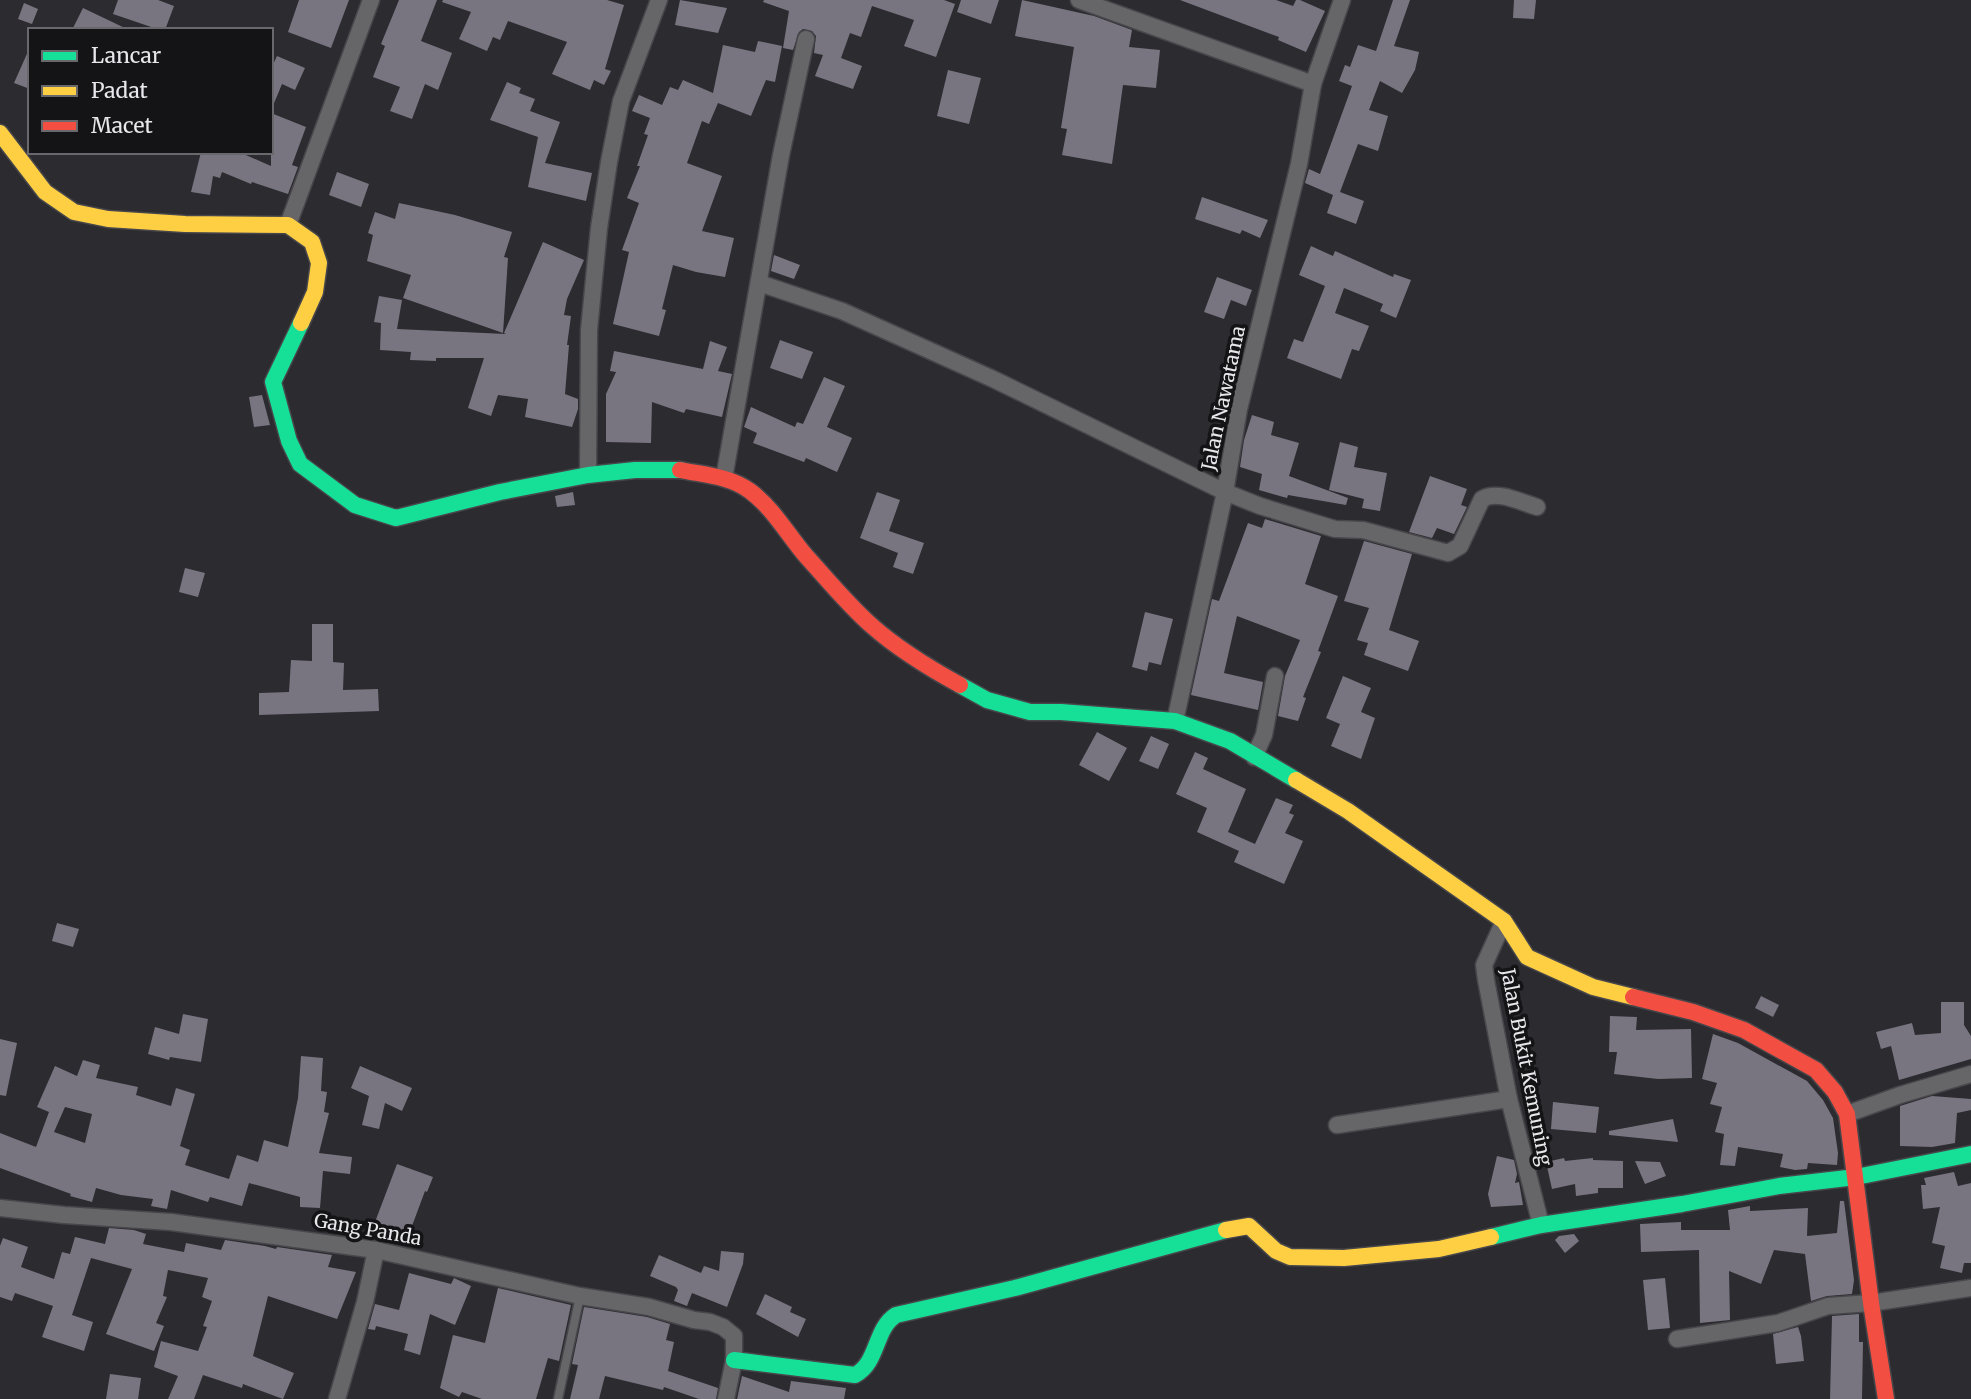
<svg xmlns="http://www.w3.org/2000/svg" width="1971" height="1399" viewBox="0 0 1971 1399" font-family="Merriweather,serif">
<rect width="100%" height="100%" fill="#2c2b30"/>
<g fill="#787581" fill-rule="evenodd">
<path d="M118,0H158L174,6L165,30H160L113,14Z"/>
<path d="M299,0H349L331,48L288,32Z"/>
<path d="M399,0H437L421,41L452,53L438,90L425,84L412,119L390,111L400,87L373,77L385,46L381,44Z"/>
<path d="M443,0H607L624,5L605,69L611,71L604,85L594,80L590,90L552,74L567,42L508,21L500,40L493,37L487,51L459,39L471,12L442,2Z"/>
<path d="M680,0L727,8L718,33L675,25Z"/>
<path d="M764,0H944L955,4L936,57L904,46L914,20L872,6L861,37L850,33L841,58L862,66L853,89L815,76L823,55L814,53L816,36L812,31L803,29L799,32L793,50L783,48L789,11L763,2Z"/>
<path d="M961,0H999L991,24L957,12Z"/>
<path d="M1022,0L1094,16L1132,30L1129,47L1160,50L1156,88L1123,85L1112,164L1062,155L1067,129L1061,128L1074,47L1015,36Z"/>
<path d="M1180,0H1276L1293,6L1296,0H1300L1325,11L1306,52L1278,40L1279,37Z"/>
<path d="M1393,0H1410L1394,46L1419,52L1415,70L1402,93L1380,81L1369,110L1388,116L1378,151L1358,144L1340,192L1364,201L1356,224L1327,213L1333,195L1305,183L1309,169L1320,174L1352,86L1339,81L1345,65L1350,67L1358,45L1376,51Z"/>
<path d="M1514,0H1536L1534,19L1513,18Z"/>
<path d="M24,3L38,9L32,24L18,19Z"/>
<path d="M83,8L129,30H72Z"/>
<path d="M758,41L782,46L775,82L766,80L751,116L718,103L709,124L702,121L687,163L722,176L702,231L734,238L725,277L696,272L673,265L662,309L666,310L659,336L613,324L629,252L622,250L639,203L627,198L640,166H637L648,135L644,134L650,118L632,111L639,95L662,105L670,87L678,90L683,80L713,93L723,45L755,52Z"/>
<path d="M30,47V89L14,83Z"/>
<path d="M277,56L305,68L295,90L282,84L272,108L271,69Z"/>
<path d="M948,70L981,78L969,124L937,116Z"/>
<path d="M507,82L521,88L519,93L535,99L530,111L560,122L545,163L592,173L586,201L528,187L538,137L490,120Z"/>
<path d="M271,113L306,127L292,165L298,167L288,194L252,182L251,184L222,172L220,178L213,176L210,195L191,192L201,152H239L271,166Z"/>
<path d="M337,172L369,184L361,207L329,195Z"/>
<path d="M1202,197L1268,220L1260,238L1242,230L1240,234L1195,219Z"/>
<path d="M399,203L455,215L512,232L504,257L508,258L503,333L403,298L411,275L367,261L373,235L368,233L375,212L395,219Z"/>
<path d="M543,242L584,260L567,299L564,315L571,316L567,345H569L565,394L578,399V409L572,427L525,417L528,399L498,395L491,416L468,408L484,358H436V361L410,360L411,352L380,350L381,323L374,322L379,296L402,300L397,329L506,334L504,333Z"/>
<path d="M1311,246L1333,256L1335,251L1393,277L1394,274L1411,280L1396,318L1380,311L1383,304L1344,288L1335,313L1369,326L1359,351L1352,349L1341,379L1287,358L1294,339L1303,342L1325,286L1299,275Z"/>
<path d="M774,255L800,265L794,279L771,271Z"/>
<path d="M1217,277L1252,290L1246,306L1231,300L1224,319L1204,312Z"/>
<path d="M780,340L813,352L802,379L770,368Z"/>
<path d="M710,341L727,347L718,371L732,374L722,417L686,409L684,413L652,402L651,443L606,442V394L616,372L610,371L614,351L703,369Z"/>
<path d="M824,377L845,386L827,427L852,438L837,472L806,458L804,462L753,443L757,433L744,427L751,407L795,427L797,422L803,424Z"/>
<path d="M262,395L270,425L254,427L249,397Z"/>
<path d="M1252,415L1274,422L1271,435L1299,443L1289,476L1348,498L1346,505L1288,495L1287,498L1259,490L1262,474L1240,467L1244,440Z"/>
<path d="M1340,442L1358,447L1354,467L1387,473L1380,511L1362,508L1364,499L1329,490Z"/>
<path d="M1430,476L1467,489L1461,505L1467,507L1454,534L1437,528L1432,538L1409,532Z"/>
<path d="M573,492L575,505L557,507L555,496Z"/>
<path d="M877,492L900,500L889,531L924,543L913,574L893,567L898,553L860,538Z"/>
<path d="M1265,519L1321,536L1305,584L1338,596L1318,651L1321,652L1303,697L1306,698L1298,721L1278,716L1285,676L1300,640L1237,616L1224,673L1263,682L1258,710L1191,695L1212,599L1219,601L1248,523L1262,528Z"/>
<path d="M1364,541L1412,554L1389,630L1419,641L1408,671L1364,655L1368,643L1357,640L1369,608L1344,601Z"/>
<path d="M185,568L205,573L198,597L179,592Z"/>
<path d="M1145,612L1173,619L1161,665L1149,662L1147,671L1132,667Z"/>
<path d="M312,624H333V662L344,663L343,690L378,689L379,711L259,715V693L289,692L291,660L312,661Z"/>
<path d="M1343,676L1371,688L1361,712L1375,718L1361,759L1331,746L1340,724L1326,718Z"/>
<path d="M1097,732L1127,748L1109,781L1079,765Z"/>
<path d="M1151,736L1169,744L1158,769L1139,761Z"/>
<path d="M1195,752L1208,758L1203,769L1246,789L1228,832L1255,844L1276,798L1293,805L1289,813L1294,815L1285,833L1303,841L1284,884L1234,862L1239,851L1197,832L1207,808L1176,794Z"/>
<path d="M57,923L79,929L73,947L52,941Z"/>
<path d="M1761,996L1779,1005L1773,1017L1755,1008Z"/>
<path d="M1941,1002H1964V1025L1971,1036V1059L1899,1080L1891,1046L1881,1049L1876,1032L1912,1023L1915,1035L1941,1033Z"/>
<path d="M183,1014L208,1019L201,1062L170,1057L169,1060L148,1054L155,1027L179,1034Z"/>
<path d="M1610,1016L1637,1017L1636,1030L1691,1029L1692,1078L1658,1079L1614,1074L1617,1052H1609Z"/>
<path d="M1713,1034L1738,1043L1807,1081L1823,1100L1833,1118L1838,1153L1837,1165L1808,1163L1807,1169L1795,1170L1780,1167L1783,1154L1738,1147L1735,1166L1720,1165L1724,1134L1715,1132L1722,1107L1710,1104L1717,1083L1702,1079Z"/>
<path d="M0,1039L17,1043L6,1096L0,1095Z"/>
<path d="M301,1056L323,1058L321,1091L327,1092L324,1112L329,1113L319,1153L352,1157L350,1174L323,1171L320,1208L300,1207V1197L249,1183L242,1206L210,1197L208,1202L171,1190L167,1209L151,1206L153,1199L121,1195L96,1188L92,1202L70,1196L71,1194L0,1168V1133L36,1147L49,1112L37,1107L55,1066L77,1076L83,1060L100,1065L96,1078L138,1087L136,1095L171,1106L176,1088L195,1094L180,1146L190,1150L185,1165L229,1179L237,1155L258,1162L264,1140L288,1147L298,1098ZM65,1107L92,1114L85,1143L54,1132Z"/>
<path d="M360,1066L412,1088L402,1111L385,1103L379,1129L362,1125L369,1096L351,1088Z"/>
<path d="M1932,1096L1971,1099V1110L1957,1113L1955,1143L1932,1147L1900,1146V1106Z"/>
<path d="M1553,1102L1599,1107L1596,1133L1551,1129Z"/>
<path d="M1673,1119L1678,1142L1609,1135V1131Z"/>
<path d="M1497,1156L1514,1160L1517,1174L1515,1183L1519,1182L1523,1205L1491,1207L1488,1194Z"/>
<path d="M1564,1158L1565,1161L1593,1158V1160L1623,1161V1188H1598V1193L1576,1196L1575,1184L1552,1189L1546,1162Z"/>
<path d="M1635,1161L1660,1162L1666,1176L1645,1184Z"/>
<path d="M397,1164L433,1177L427,1192L425,1191L409,1234L375,1222Z"/>
<path d="M1954,1172L1958,1186L1971,1183V1263H1964L1962,1273L1940,1268L1945,1246L1932,1243L1940,1207L1923,1209L1921,1185H1926L1924,1178Z"/>
<path d="M1840,1201H1844L1854,1280L1852,1294L1827,1296L1811,1301L1805,1254L1774,1250L1761,1284L1729,1271L1730,1320L1700,1323L1699,1250L1641,1252L1640,1224L1681,1222V1230H1730L1728,1210L1750,1206V1211L1808,1208L1807,1236L1837,1233Z"/>
<path d="M109,1228L134,1230L146,1234L143,1244L184,1252L186,1243L221,1250L225,1240L265,1246L276,1249L277,1247L332,1255L328,1267L356,1272L337,1319L268,1296L253,1356L294,1373L283,1399L243,1384L242,1388L203,1375L194,1399H168L178,1376L154,1367L161,1341L198,1351L207,1327L203,1326L212,1301L202,1297L208,1278L168,1270L163,1296L167,1297L156,1323L164,1326L154,1351L106,1334L132,1269L91,1258L72,1315L93,1322L84,1351L42,1337L53,1306L15,1293L12,1301L0,1297V1246L3,1238L28,1247L21,1267L54,1279L62,1252L70,1254L75,1237L105,1244Z"/>
<path d="M1574,1234L1579,1241L1565,1253L1555,1240L1559,1236Z"/>
<path d="M721,1251L744,1253L743,1264L727,1307L692,1293L687,1306L674,1301L678,1290L676,1287L650,1276L659,1255L701,1273L704,1266L719,1271Z"/>
<path d="M409,1273L451,1284L454,1278L471,1286L455,1325L430,1314L420,1355L404,1350L408,1334L376,1326L375,1330L368,1329L375,1304L399,1310Z"/>
<path d="M1665,1278L1670,1328L1648,1330L1643,1280Z"/>
<path d="M498,1288L571,1305L559,1361L548,1358L536,1399H482L462,1392L459,1397L440,1388L453,1335L485,1343Z"/>
<path d="M765,1294L792,1307L790,1312L806,1319L798,1337L756,1314Z"/>
<path d="M584,1307L647,1317L670,1324L666,1340L674,1342L668,1371L718,1388L716,1399H699L664,1387L663,1390L605,1376L599,1399H570L578,1365L572,1364Z"/>
<path d="M1859,1314V1342H1863L1862,1399H1830L1832,1316Z"/>
<path d="M1798,1327L1801,1336L1804,1361L1776,1364L1773,1334Z"/>
<path d="M110,1374L141,1378L138,1399H106Z"/>
<path d="M742,1376L789,1392L791,1381L846,1388L844,1399H737Z"/>
</g>
<g fill="none" stroke-linecap="round" stroke-linejoin="round">
<defs>
<path id="lane" d="M558,1399L580,1296"/>
<g id="street">
<path d="M1079,0L1313,84"/>
<path d="M288,225L371,0"/>
<path d="M759,283L842,311L993,379L1225,492L1260,506L1335,529L1363,530L1448,553L1460,546L1482,499C1498,490 1520,502 1537,507"/>
<path d="M588,475L589,330L599,228L609,162L621,101L659,0"/>
<path d="M724,478L781,155L806,39"/>
<path d="M1175,721L1225,492L1239,409L1299,164L1313,84L1342,0"/>
<path d="M1254,757L1264,735L1275,676"/>
<path d="M1504,921L1484,965L1486,980L1509,1099L1541,1225"/>
<path d="M1847,1114L1900,1095L1971,1074"/>
<path d="M1337,1125L1509,1099"/>
<path d="M0,1208L64,1215L171,1222L376,1250L580,1296L649,1307L694,1320L710,1322L723,1327L734,1336V1360L726,1399"/>
<path d="M1677,1339L1778,1323L1828,1306L1871,1303L1971,1288"/>
<path d="M337,1399L365,1302L376,1250"/>
</g>
<g id="fast">
<path d="M301,323L273,382L289,441L300,464L355,505L396,518L500,492L588,475L635,470H680"/>
<path d="M960,685L987,700L1030,712H1061L1175,721L1230,741L1296,780"/>
<path d="M1491,1237L1541,1225L1682,1204L1779,1186L1856,1177L1971,1154"/>
<path d="M734,1360L855,1375C879,1362 874,1329 896,1315L1015,1288L1226,1230"/>
</g>
<g id="slow">
<path d="M0,133L45,192L74,212L108,219L185,224L288,225L312,242L319,263L315,292L301,323"/>
<path d="M1296,780L1348,811L1504,921L1527,957L1593,987L1633,997"/>
<path d="M1226,1230L1249,1226L1276,1251L1290,1257L1344,1258L1439,1249L1491,1237"/>
</g>
<g id="jam">
<path d="M680,470C704,475 730,476 750,491C773,508 788,535 806,556C827,579 848,605 872,626C898,649 929,668 960,685"/>
<path d="M1633,997L1693,1012L1744,1030L1816,1070L1835,1092L1847,1114L1871,1303L1886,1399"/>
</g>
</defs>
<use href="#lane" stroke="#47464a" stroke-width="11"/>
<use href="#street" stroke="#47464a" stroke-width="19"/>
<use href="#fast" stroke="#47464a" stroke-width="19"/>
<use href="#slow" stroke="#47464a" stroke-width="19"/>
<use href="#jam" stroke="#47464a" stroke-width="19"/>
<use href="#lane" stroke="#666568" stroke-width="8"/>
<use href="#street" stroke="#666568" stroke-width="16"/>
<use href="#fast" stroke="#16e098" stroke-width="16"/>
<use href="#slow" stroke="#ffcf43" stroke-width="16"/>
<use href="#jam" stroke="#f24e42" stroke-width="16"/>
</g>
<g text-anchor="middle" stroke-width="7" stroke-linejoin="round" paint-order="stroke">
<g font-size="19" fill="#e8e7ec" stroke="#141316">
<text transform="translate(1223 398) rotate(-78)" y="7">Jalan Nawatama</text>
<text transform="translate(1527 1067) rotate(79)" y="7">Jalan Bukit Kemuning</text>
<text transform="translate(368 1229) rotate(10)" y="7">Gang Panda</text>
</g>
</g>
<rect x="28" y="28" width="245" height="126" fill="#141316" stroke="#69686c" stroke-width="2"/>
<rect x="42" y="51" width="35" height="10" fill="#16e098" stroke="#69686c" stroke-width="2"/>
<text x="91" y="63" font-size="21" fill="#e8e7ec">Lancar</text>
<rect x="42" y="86" width="35" height="10" fill="#ffcf43" stroke="#69686c" stroke-width="2"/>
<text x="91" y="98" font-size="21" fill="#e8e7ec">Padat</text>
<rect x="42" y="121" width="35" height="10" fill="#f24e42" stroke="#69686c" stroke-width="2"/>
<text x="91" y="133" font-size="21" fill="#e8e7ec">Macet</text>
</svg>
